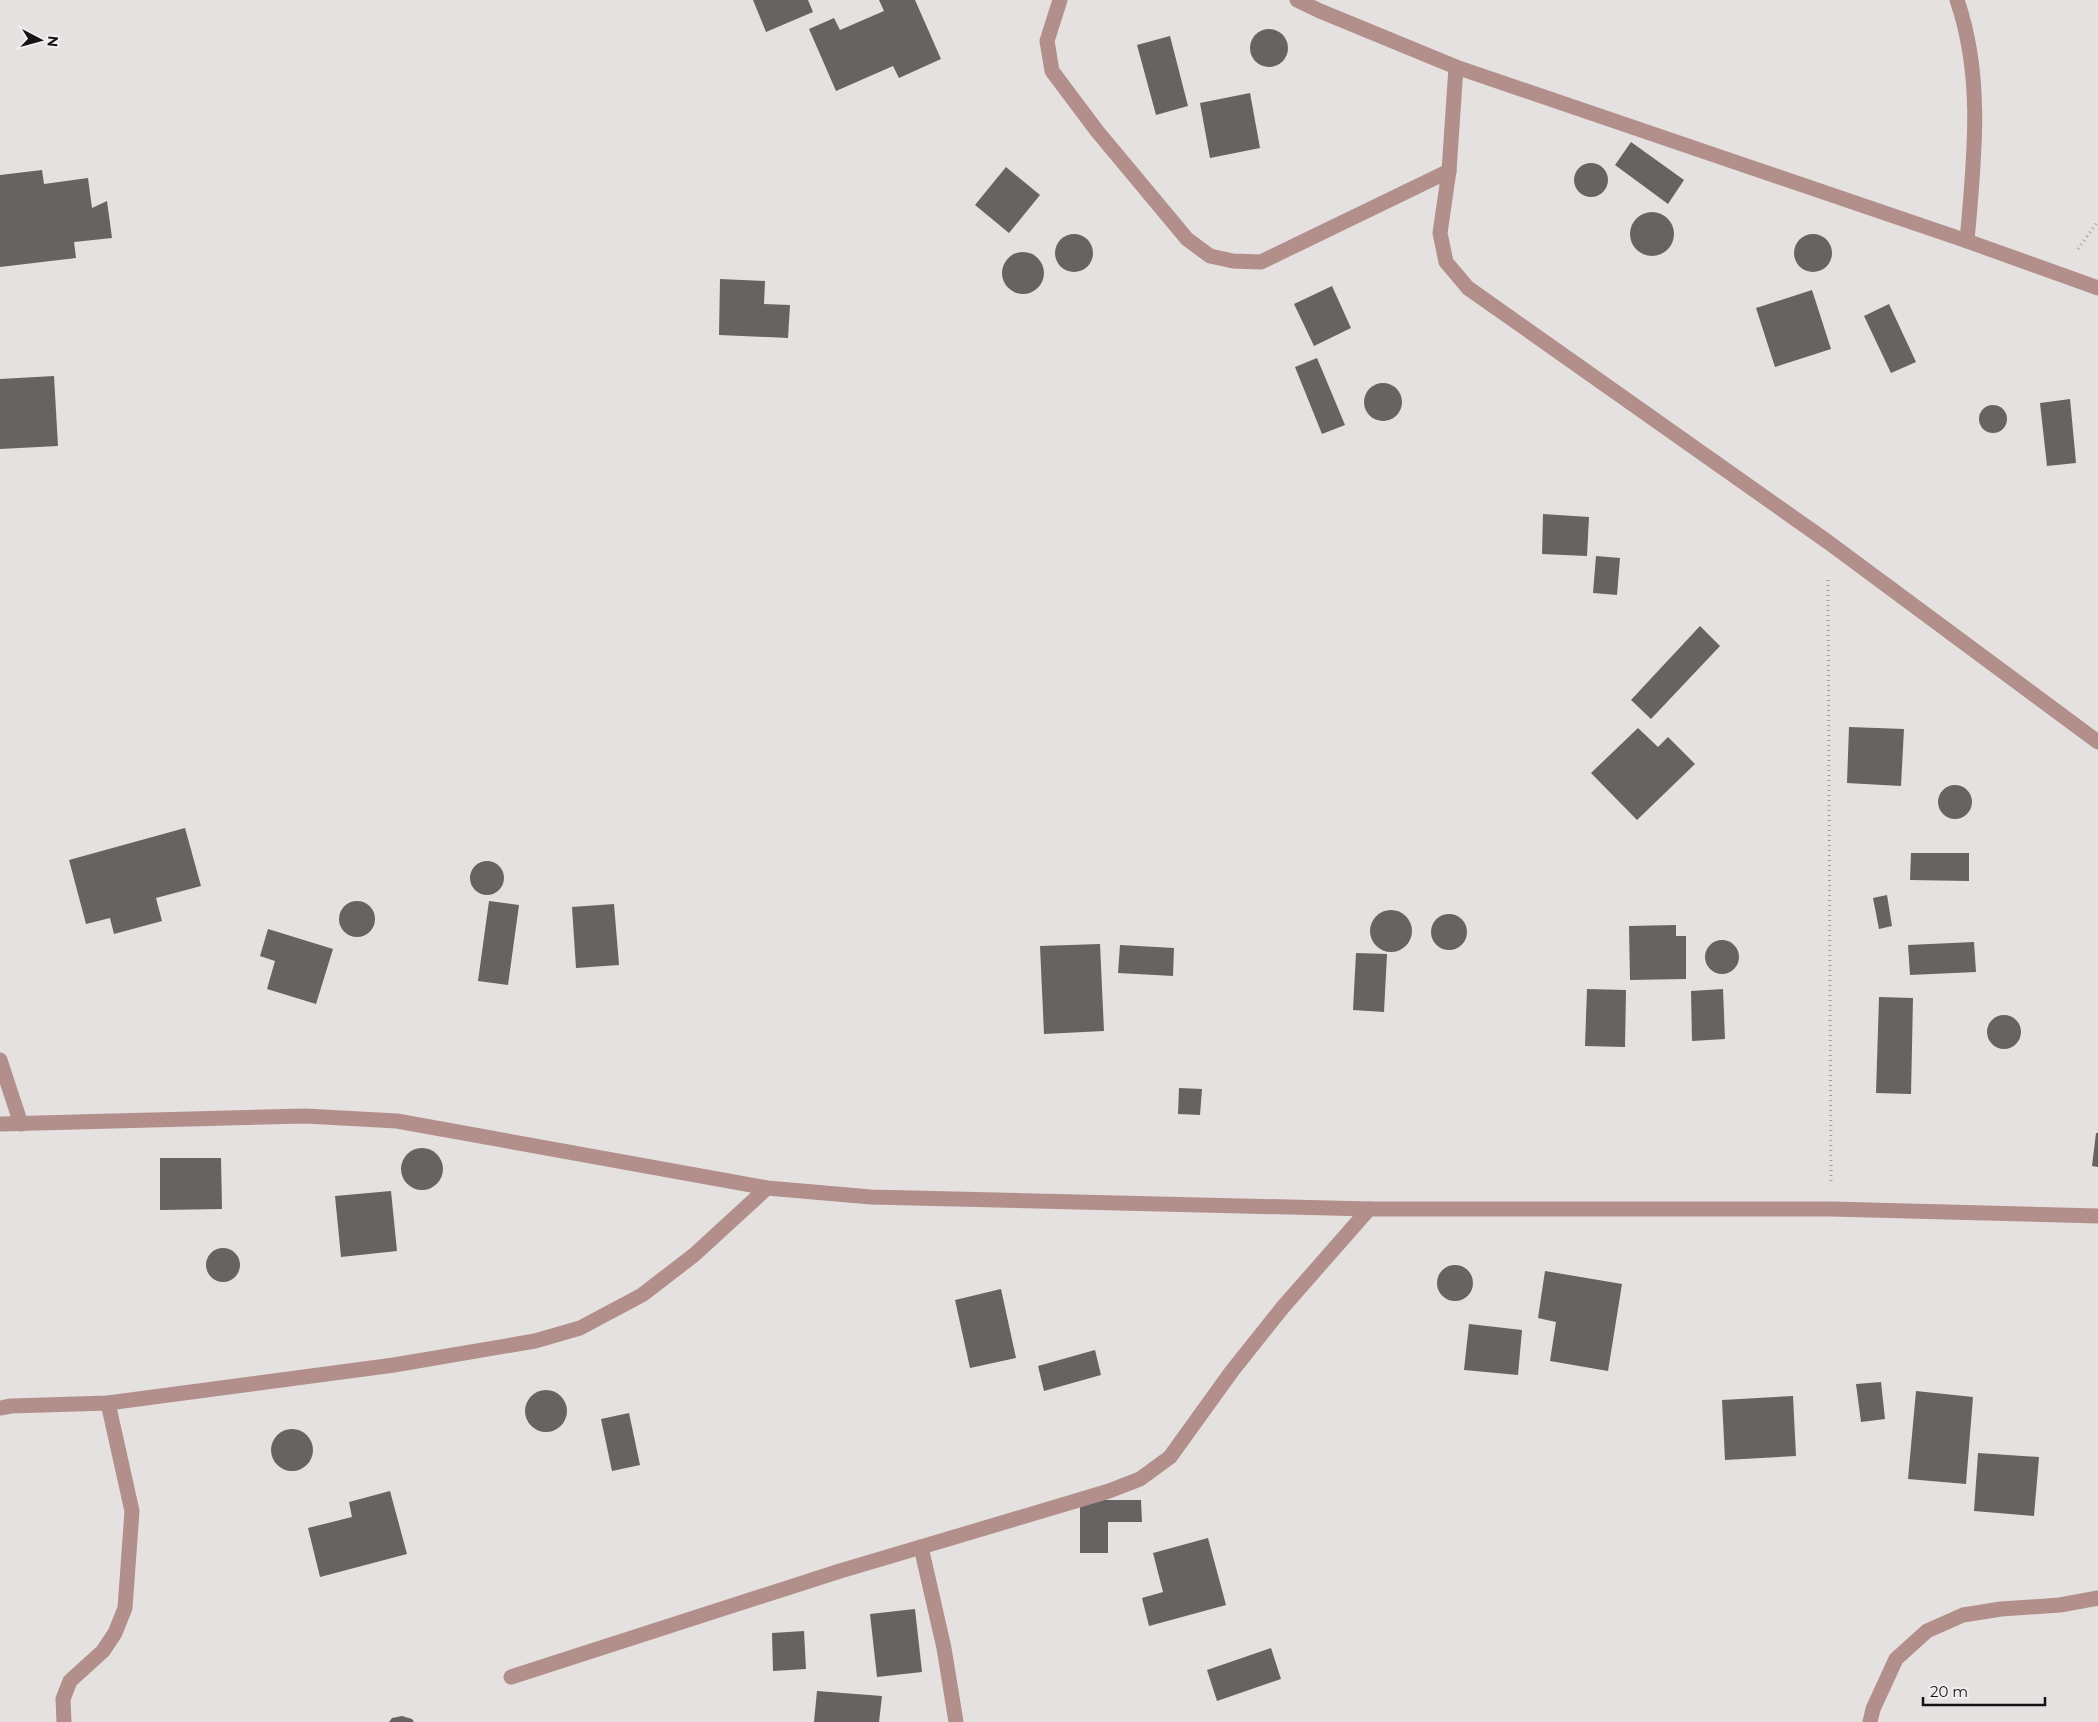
<svg xmlns="http://www.w3.org/2000/svg" width="2098" height="1722" viewBox="0 0 2098 1722" font-family="Montserrat,sans-serif">
<rect width="100%" height="100%" fill="#e5e1e0"/>
<g fill="#666362">
<path d="M753,0H808L813,12L766,32Z"/>
<path d="M879,0H915L941,59L899,78L893,66L836,91L809,29L834,18L840,30L884,11Z"/>
<circle cx="1269" cy="48" r="19"/>
<path d="M1170,36L1188,106L1156,115L1137,45Z"/>
<path d="M1250,93L1260,148L1210,158L1200,103Z"/>
<path d="M1631,142L1684,180L1668,204L1615,165Z"/>
<circle cx="1591" cy="180" r="17"/>
<path d="M1006,167L1040,195L1009,233L975,205Z"/>
<path d="M42,170L44,184L88,178L92,208L107,201L112,238L74,242L76,258L0,267V175Z"/>
<circle cx="1652" cy="234" r="22"/>
<circle cx="1813" cy="253" r="19"/>
<circle cx="1074" cy="253" r="19"/>
<circle cx="1023" cy="273" r="21"/>
<path d="M720,279L765,281L764,304L790,305L788,338L719,335Z"/>
<path d="M1332,286L1351,328L1314,346L1294,304Z"/>
<path d="M1812,290L1831,349L1775,367L1756,308Z"/>
<path d="M1889,304L1916,362L1891,373L1864,316Z"/>
<path d="M1317,358L1345,425L1322,434L1295,367Z"/>
<path d="M54,376L58,446L0,449V379Z"/>
<circle cx="1383" cy="402" r="19"/>
<path d="M2070,399L2076,463L2047,466L2040,403Z"/>
<circle cx="1993" cy="419" r="14"/>
<path d="M1543,514L1589,517L1587,556L1542,554Z"/>
<path d="M1596,556L1620,558L1617,595L1593,593Z"/>
<path d="M1700,626L1720,646L1651,719L1631,700Z"/>
<path d="M1849,727L1904,729L1901,786L1847,783Z"/>
<path d="M1638,728L1658,747L1668,737L1695,764L1637,820L1591,773Z"/>
<circle cx="1955" cy="802" r="17"/>
<path d="M185,828L201,886L156,898L162,921L114,934L110,918L86,924L69,860Z"/>
<path d="M1911,853H1969V881L1910,880Z"/>
<circle cx="487" cy="878" r="17"/>
<path d="M1887,895L1892,926L1879,929L1873,898Z"/>
<path d="M489,901L519,905L508,985L478,981Z"/>
<circle cx="357" cy="919" r="18"/>
<path d="M614,904L619,965L576,968L572,907Z"/>
<circle cx="1391" cy="931" r="21"/>
<circle cx="1449" cy="932" r="18"/>
<path d="M1676,925V936H1686V979L1630,980L1629,926Z"/>
<path d="M268,929L333,949L316,1004L267,989L275,961L260,956Z"/>
<circle cx="1722" cy="957" r="17"/>
<path d="M1974,942L1976,972L1910,975L1908,945Z"/>
<path d="M1100,944L1104,1031L1044,1034L1040,946Z"/>
<path d="M1120,945L1174,948L1173,976L1118,973Z"/>
<path d="M1356,953L1387,954L1384,1012L1353,1010Z"/>
<path d="M1587,989L1626,990L1625,1047L1585,1046Z"/>
<path d="M1723,989L1725,1039L1692,1041L1691,991Z"/>
<path d="M1879,997L1913,998L1911,1094L1876,1093Z"/>
<circle cx="2004" cy="1032" r="17"/>
<path d="M1179,1088L1202,1089L1200,1115L1178,1114Z"/>
<path d="M2096,1133H2098V1167L2092,1166Z"/>
<circle cx="422" cy="1169" r="21"/>
<path d="M160,1158H221L222,1209L160,1210Z"/>
<path d="M391,1191L397,1251L341,1257L335,1196Z"/>
<circle cx="223" cy="1265" r="17"/>
<circle cx="1455" cy="1283" r="18"/>
<path d="M1545,1271L1622,1284L1608,1371L1550,1361L1556,1322L1538,1318Z"/>
<path d="M1001,1289L1016,1358L970,1368L955,1300Z"/>
<path d="M1469,1324L1522,1330L1518,1375L1464,1370Z"/>
<path d="M1095,1350L1101,1375L1044,1391L1038,1366Z"/>
<path d="M1881,1382L1885,1419L1861,1422L1856,1384Z"/>
<circle cx="546" cy="1411" r="21"/>
<path d="M1916,1391L1973,1397L1966,1484L1908,1479Z"/>
<path d="M1793,1396L1796,1456L1725,1460L1722,1400Z"/>
<path d="M629,1413L640,1465L612,1471L601,1419Z"/>
<circle cx="292" cy="1450" r="21"/>
<path d="M1978,1453L2039,1457L2034,1516L1974,1511Z"/>
<path d="M390,1491L407,1554L320,1577L308,1528L352,1517L349,1502Z"/>
<path d="M1080,1500H1141L1142,1522H1108V1553H1080Z"/>
<path d="M1208,1538L1226,1605L1149,1626L1142,1598L1163,1592L1153,1553Z"/>
<path d="M915,1609L922,1672L877,1677L870,1614Z"/>
<path d="M804,1631L806,1669L773,1671L772,1633Z"/>
<path d="M1271,1648L1281,1679L1217,1701L1207,1670Z"/>
<path d="M817,1691L882,1696L879,1722H814Z"/>
<path d="M402,1716L412,1719L414,1722H389L392,1718Z"/>
</g>
<g fill="none" stroke-linecap="round" stroke-linejoin="round">
<g stroke="#a09d9c" stroke-width="3" stroke-dasharray="1 4" stroke-linecap="butt">
<path d="M2078,249L2098,221"/>
<path d="M1828,580L1831,1181"/>
</g>
<g stroke="#b28f8b" stroke-width="15">
<path d="M1060,0L1047,41L1052,71L1097,131L1187,239L1210,256L1233,261L1261,262L1449,171"/>
<path d="M1297,0L1320,11L1456,67L1967,241L2098,288"/>
<path d="M1957,0C1984,78 1974,160 1967,241"/>
<path d="M1456,67L1449,171L1440,233L1446,262L1468,288L1828,542L2098,742"/>
<path d="M0,1060L21,1124"/>
<path d="M0,1124L305,1116L397,1121L767,1188L871,1197L1369,1209H1831L2098,1216"/>
<path d="M0,1408L11,1406L108,1403L394,1365L535,1341L580,1328L642,1295L694,1255L767,1188"/>
<path d="M511,1677L840,1571L921,1547"/>
<path d="M64,1722L63,1699L70,1681L103,1651L115,1633L125,1608L132,1511L108,1403"/>
<path d="M956,1722L944,1648L921,1547L1109,1491L1140,1479L1170,1457L1232,1371L1283,1307L1369,1209"/>
<path d="M1870,1722L1873,1709L1896,1659L1927,1631L1963,1615L2001,1609L2060,1605L2098,1598"/>
</g>
</g>
<g transform="translate(40 40) rotate(96)" stroke="#f3eeee" stroke-width="4" paint-order="stroke">
<path d="M0-4L9 19L0 12L-9 19Z" fill="#141313"/>
<text y="-8" font-size="14" font-weight="bold" text-anchor="middle" fill="#141313">N</text>
</g>
<path d="M1923 1697v8h122v-8" fill="none" stroke="#141313" stroke-width="2.5"/>
<text x="1930" y="1697" font-size="15" fill="#141313" stroke="#f3eeee" stroke-width="4" paint-order="stroke">20 m</text>
</svg>
